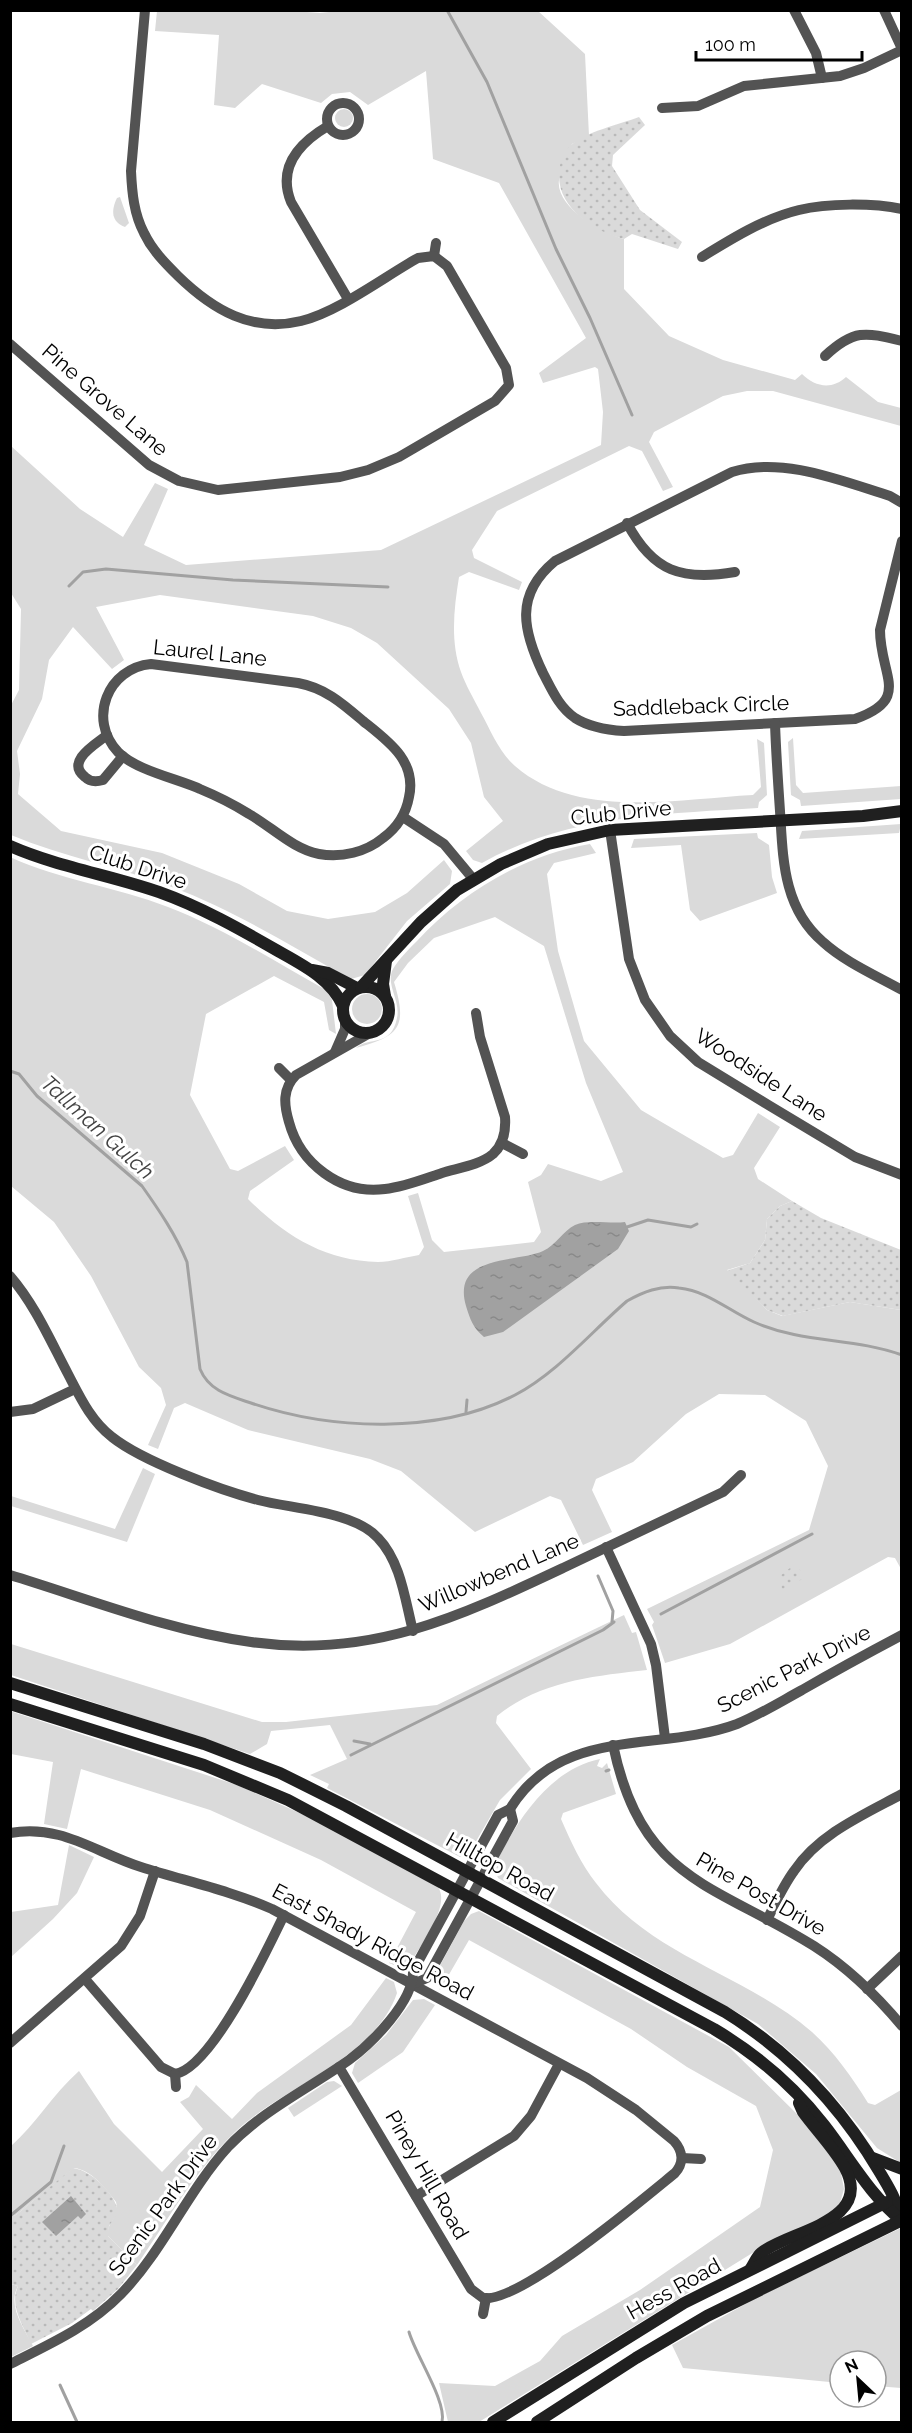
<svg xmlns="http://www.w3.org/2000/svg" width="912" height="2433" viewBox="0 0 912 2433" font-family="Raleway,sans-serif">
<defs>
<pattern id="park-dots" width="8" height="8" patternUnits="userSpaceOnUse" patternTransform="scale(1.5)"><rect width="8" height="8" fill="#dadada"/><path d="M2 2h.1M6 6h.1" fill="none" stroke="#b9b9b9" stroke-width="1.8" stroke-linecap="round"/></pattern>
<pattern id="water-ripples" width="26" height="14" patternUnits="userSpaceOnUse" patternTransform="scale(1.5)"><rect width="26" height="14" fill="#a1a1a1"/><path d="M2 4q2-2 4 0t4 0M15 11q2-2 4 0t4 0" fill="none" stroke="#898989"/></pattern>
</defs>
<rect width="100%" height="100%" fill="#fff"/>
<g fill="#dadada">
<path d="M280,10L320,13L347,10L538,11L585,54L589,136L572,144C568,155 561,168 559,180C555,207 602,233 624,239V289L669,336L723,360L795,380L802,374C815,387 832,390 846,377L878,402L901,408V426L773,391H747L723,396L654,432L649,442L673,487L663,491L642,451L629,446L497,511L472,550L474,558L522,582L519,590L469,572L459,577C454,608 450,641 461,672C466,686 474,699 481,713C491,731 499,752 515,766C577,820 677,799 753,795L761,787L757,739L764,743L767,795L759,802L758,808C663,814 567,815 482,863L473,860L466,851L503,821L484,797L471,743L449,709L377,643L351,628L313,616L160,595L96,607L124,660L112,669L73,627L49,660L42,699L17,751L20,774L18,794L61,831L162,853L239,884L287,911L328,919L375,912L407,893L444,860L452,871L450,884L407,921L365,975L351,979C292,947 234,910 172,887C119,867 63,857 11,835L10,707L19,690L21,609L11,593V446L80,509L123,537L155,483L168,489L144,545L186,565L381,550L601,445L603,412L598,369L595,367L543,383L539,373L586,338L499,183L433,159L426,71L368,105L350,92L332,94L321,103L262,84L235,108L214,105L219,35L155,31L157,11Z"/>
<circle cx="344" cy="118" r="9"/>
<path d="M120,197L129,223L125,227C111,222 111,210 117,198Z"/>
<path d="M793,738L796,785L803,793L901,786V799L801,806L800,800L791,795L788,742Z"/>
<path d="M901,824L899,833L799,839L802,831Z"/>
<path d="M757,833L758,838L769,845L772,877L777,893L700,921L690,910L681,845L631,848L634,839Z"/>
<path d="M590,844L596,853L554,863L547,874L558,951L584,1041L641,1110L723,1158L733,1155L758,1113L780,1127L754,1168L758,1179L792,1201L780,1206L767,1219L765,1240L750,1263L727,1270L767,1310L782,1316L850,1302L901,1310V1569L895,1558L888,1557L730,1644L665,1663L652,1625L654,1622L647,1609L809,1530L828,1466L806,1421L765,1395L719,1394L686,1414L633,1462L596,1479L592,1490L612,1532L583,1545L561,1500L550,1496L475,1532L401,1471L370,1459L248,1430L185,1403L174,1408L158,1449L148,1445L166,1405L161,1388L139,1367L91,1276L54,1222L11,1186L10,857C60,880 117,887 168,907C223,928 274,961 326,990L332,1000L336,1034L329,1030L324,1002L274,976L206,1014L190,1095L230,1169L238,1171L285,1146L294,1160L250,1191L248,1199C285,1236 325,1261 378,1262C391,1262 406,1257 419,1255L424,1247L408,1196L418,1193L432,1240L444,1252L534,1242L541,1232L528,1182L541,1175L548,1164L601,1181L623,1172L586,1083L544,946L495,917L434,938L408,963L394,982C408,1028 399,1036 356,1048C369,1036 391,1048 397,1018C401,1001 385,984 393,969C399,959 409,949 417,941C462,892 524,855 590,844Z"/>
<circle cx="367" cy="1009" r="15"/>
<path d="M143,1468L155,1474L127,1542L11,1506V1496L115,1529Z"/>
<path d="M624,1615L632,1633L636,1632L647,1670C594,1676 540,1681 497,1716L496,1723L531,1769L500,1800L471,1850L460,1857L327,1788L329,1784L310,1775L347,1759L330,1725L271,1731L267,1744L250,1754L11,1675V1644L262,1722H286L437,1705Z"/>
<path d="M10,1711L237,1785L313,1819L438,1887C451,1905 421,1945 411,1962L399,1967L389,1963L416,1912L321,1860L210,1810L81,1769L67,1829L44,1824L53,1762L11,1754Z"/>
<path d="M600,1759L597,1766L602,1768L607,1763L616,1794L563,1813L561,1819C571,1842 581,1864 596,1883C651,1956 745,1974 812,2032C835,2053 852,2077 868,2103L875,2105L901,2090V2163L877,2148L816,2074L758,2024L498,1878C493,1865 500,1855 506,1844C526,1808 556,1768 600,1759Z"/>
<path d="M69,1845L94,1857L77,1893L53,1919L11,1957V1912L58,1905Z"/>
<path d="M479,1911L729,2047L799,2116L840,2168L844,2189L840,2203L826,2217L754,2252L479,2422H448L439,2383L495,2386L540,2361L562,2336L640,2290L760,2207L773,2150L756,2106L687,2067L631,2029L469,1940L440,1990L434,1980L436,1973L464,1921L471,1914Z"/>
<path d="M386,1978L394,1982L397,1993C375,2059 281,2087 234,2133C195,2171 167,2221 137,2265L108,2236C106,2222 120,2217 116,2202C105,2188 92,2170 74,2168L16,2215L11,2216L10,2147C36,2124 53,2094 79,2071L114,2124L162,2172L203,2129L180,2102L189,2097L196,2085L232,2119L257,2093L351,2025Z"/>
<path d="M424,1999L435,2005L403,2052L358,2083L352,2073L355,2063L386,2035L413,2000Z"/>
<path d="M334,2081L342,2086L294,2117L288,2108L327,2082Z"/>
<path d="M901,2228V2388L876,2386V2361H840V2383L683,2368L672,2345L758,2297Z"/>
<path d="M11,2284L18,2286C7,2306 24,2328 33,2346L11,2357Z"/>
</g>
<g fill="url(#park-dots)">
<path d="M639,117L645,125L613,155L612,166L640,210L682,242L678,249L632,234L624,239C595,232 559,209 559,176C559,165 562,154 570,146C587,131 618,125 639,117Z"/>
<path d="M792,1201L821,1218L901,1250V1310L850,1302L783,1316L767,1310L726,1271L750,1263L765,1240L767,1219L780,1206Z"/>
<path d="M790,1568L799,1569L806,1577L782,1590L780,1576Z"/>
<path d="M73,2168C91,2170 116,2194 118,2212L109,2226L108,2236L137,2265L118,2289L93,2311L91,2309L72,2323L31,2344C23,2325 9,2306 18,2286L11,2284L10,2216L16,2215Z"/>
</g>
<g fill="url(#water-ripples)">
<path d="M625,1222L629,1231L618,1249L503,1332L484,1337C473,1328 470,1319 466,1306C451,1254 517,1263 543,1251C556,1245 563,1231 575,1225C588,1219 610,1224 625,1222Z"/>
<path d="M71,2196L86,2214L81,2219L78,2216L56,2236L42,2222Z"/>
</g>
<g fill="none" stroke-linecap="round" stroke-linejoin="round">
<g stroke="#a1a1a1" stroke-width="3">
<path d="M447,10L487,82L556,249L590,318L632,415"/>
<path d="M69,586L83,572L106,569L233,580L388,587"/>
<path d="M10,1071L19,1074L37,1096L142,1186C159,1210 176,1235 187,1262L200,1369C209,1391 230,1396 251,1403C330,1430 439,1435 515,1395C557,1373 591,1332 627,1301C643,1292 660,1285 679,1288C708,1291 729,1311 754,1322C804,1344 852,1337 902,1355"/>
<path d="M627,1227L648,1220L691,1227L697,1224"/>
<path d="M466,1412L467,1400"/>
<path d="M598,1576L613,1611L612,1622"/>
<path d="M661,1614L812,1534"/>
<path d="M354,1741L370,1744"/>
<path d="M351,1755L603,1630L614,1622"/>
<path d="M606,1771L609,1770"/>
<path d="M10,2216L51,2182L64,2146"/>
<path d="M409,2332C416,2356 447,2402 442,2422"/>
<path d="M60,2385L77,2422"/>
</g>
<g stroke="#535353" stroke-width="10">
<path d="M794,10L816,53L822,78"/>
<path d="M884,10L902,49"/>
<circle cx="343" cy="119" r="16"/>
<path d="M662,108L698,106L744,86L840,76L864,68L902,50"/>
<path d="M328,126C299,143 277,167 291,202L348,299"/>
<path d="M434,256L436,243"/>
<path d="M702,257C731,239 765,218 799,210C827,203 873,203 902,209"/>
<path d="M10,344L149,465L179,481L218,490L340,477L368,470L399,457L495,401L509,385L506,368L447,266L434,256L418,258C384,277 338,312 301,321C252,333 213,310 178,276C165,263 152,250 144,233C134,214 132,193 131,171L145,10"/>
<path d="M825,356C854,329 865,332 902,341"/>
<path d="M902,503L890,496C842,481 781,456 732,472L555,561C514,595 523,631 543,673C552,690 559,707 575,718C589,727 607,730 624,731L855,719C912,699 880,676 880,630L902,541"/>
<path d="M627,523C653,572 682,581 735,572"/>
<path d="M151,664L298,683C325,688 342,703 363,721C388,741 417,761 409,797C406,814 398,827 383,838C366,852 342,858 319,854C293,849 272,827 249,814C233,804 217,796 200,789C178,779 135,770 118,752C87,719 108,668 151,664Z"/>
<path d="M775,723C776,753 778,782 780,811C783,859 783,908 823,942C845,962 875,975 902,990"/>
<path d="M107,735C96,744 65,761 85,777C90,782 96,782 103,780L123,756"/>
<path d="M403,817L444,844L474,880"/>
<path d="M610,830L629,959L645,1000L670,1036L698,1062L770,1106L855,1157L902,1175"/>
<path d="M370,1033L296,1075C282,1089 284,1105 289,1122C300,1163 340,1195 385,1189C404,1187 424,1179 442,1173C458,1168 480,1165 493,1154C504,1144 506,1131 505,1117L480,1037L476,1013"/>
<path d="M335,1052L345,1029V1020"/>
<path d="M279,1068L291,1080"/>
<path d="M502,1143L523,1154"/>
<path d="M10,1276C35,1305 50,1340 68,1374C80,1397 91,1421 112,1437C142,1461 220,1490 258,1500C292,1509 354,1511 378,1538C401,1562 405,1600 413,1631"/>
<path d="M10,1412L33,1409L75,1389"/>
<path d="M606,1547L651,1644L656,1665L665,1738"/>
<path d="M10,1575C89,1599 169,1631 251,1642C370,1659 459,1617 563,1568C616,1543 670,1517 723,1492L741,1475"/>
<path d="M613,1745C642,1881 711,1882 814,1946C847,1967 876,1995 902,2026"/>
<path d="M510,1809C561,1725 659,1753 737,1724C759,1715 780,1702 802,1690C835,1671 868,1653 902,1635"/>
<path d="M10,1833C62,1824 94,1852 141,1867C185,1881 229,1890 272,1909L587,2078L636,2110L674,2141C683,2151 684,2163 675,2173C643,2199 519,2304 483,2298L471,2289L339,2067"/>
<path d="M767,1920C775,1904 783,1886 794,1871C819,1834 863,1815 902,1794"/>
<path d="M85,1979L161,2067L175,2074"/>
<path d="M413,1984L427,1978L513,1821L510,1809"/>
<path d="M867,1989L902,1956"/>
<path d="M10,2043L121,1946L140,1916L155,1871"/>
<path d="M175,2074C212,2068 268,1948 284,1915"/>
<path d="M175,2074L176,2087"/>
<path d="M682,2158L701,2159"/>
<path d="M416,2196L514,2136L531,2116L559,2064"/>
<path d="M483,2314L486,2298"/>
<path d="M10,2364C50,2344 90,2326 121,2294C163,2251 187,2192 228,2147C262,2111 308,2089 349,2060C372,2043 414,2001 413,1971L498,1815L510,1809"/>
</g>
<g stroke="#202020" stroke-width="12">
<path d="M10,846C58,867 110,875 159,892C201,907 240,929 278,951C303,965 331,979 343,1006"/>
<path d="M312,970L328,973L357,988"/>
<circle cx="366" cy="1010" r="23"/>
<path d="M361,987L421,922L457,890L501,864L548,844L610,830L863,816L902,811"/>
<path d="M385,996L383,984L386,961"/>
<path d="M10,1683L204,1744L280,1773L346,1806L725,2012C790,2052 840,2105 879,2171C890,2189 896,2199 901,2220"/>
<path d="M10,1704L204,1765L288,1800L714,2029C756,2054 794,2086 824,2125C849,2157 869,2194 901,2220"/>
<path d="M873,2158L902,2169"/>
<path d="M751,2268C754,2264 757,2256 761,2253C787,2231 874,2223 845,2168C834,2148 816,2130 803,2112L799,2103"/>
<path d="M493,2422L684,2303L887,2202"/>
<path d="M537,2422L636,2358L707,2316L902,2220"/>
</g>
</g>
<g text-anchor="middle" stroke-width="6" stroke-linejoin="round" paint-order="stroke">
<g font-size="21" fill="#000" stroke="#fff">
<text transform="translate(105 400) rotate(41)" y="7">Pine Grove Lane</text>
<text transform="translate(210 653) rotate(6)" y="7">Laurel Lane</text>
<text transform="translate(701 706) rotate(-2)" y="7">Saddleback Circle</text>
<text transform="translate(621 813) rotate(-6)" y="7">Club Drive</text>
<text transform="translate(138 867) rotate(18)" y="7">Club Drive</text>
<text transform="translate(761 1075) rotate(33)" y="7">Woodside Lane</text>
<text transform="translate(499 1573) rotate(-23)" y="7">Willowbend Lane</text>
<text transform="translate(794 1669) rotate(-27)" y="7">Scenic Park Drive</text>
<text transform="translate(500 1867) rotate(29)" y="7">Hilltop Road</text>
<text transform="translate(761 1894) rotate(30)" y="7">Pine Post Drive</text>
<text transform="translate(373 1942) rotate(28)" y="7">East Shady Ridge Road</text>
<text transform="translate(427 2175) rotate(60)" y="7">Piney Hill Road</text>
<text transform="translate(163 2205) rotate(-54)" y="7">Scenic Park Drive</text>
<text transform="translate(674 2289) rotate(-29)" y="7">Hess Road</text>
</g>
<g font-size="22" font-style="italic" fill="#424242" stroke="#fff">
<text transform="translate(98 1127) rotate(42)" y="8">Tallman Gulch</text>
</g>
</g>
<rect width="912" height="2433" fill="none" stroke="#000000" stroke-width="24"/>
<g transform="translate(858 2379) rotate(334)"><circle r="28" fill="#ffffff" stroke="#999999" stroke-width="1.5"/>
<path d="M0-4.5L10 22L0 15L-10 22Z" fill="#000000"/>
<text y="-9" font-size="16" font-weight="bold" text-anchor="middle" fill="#000000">N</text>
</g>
<path d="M696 51v9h166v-9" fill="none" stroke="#000000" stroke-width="3"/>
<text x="705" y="51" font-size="18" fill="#000000" stroke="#ffffff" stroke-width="4.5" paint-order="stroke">100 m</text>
</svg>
